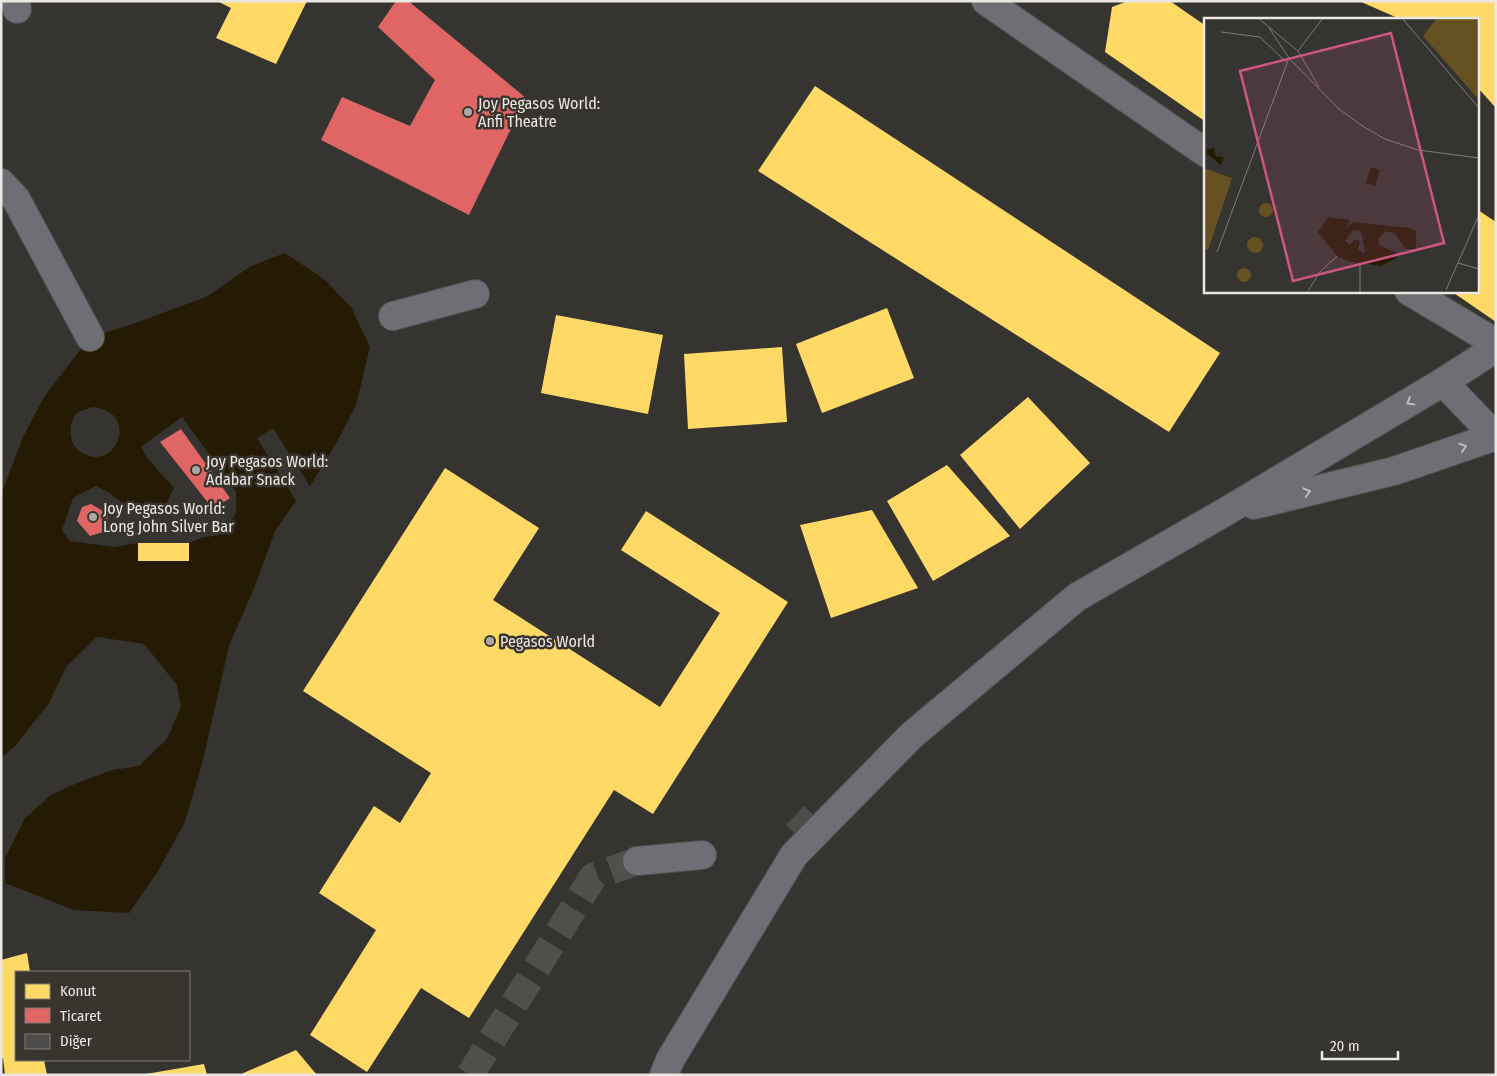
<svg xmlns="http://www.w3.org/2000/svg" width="1497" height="1076" viewBox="0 0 1497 1076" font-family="'Fira Sans Condensed',sans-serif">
<rect width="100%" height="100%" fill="#363431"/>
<path fill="#251b05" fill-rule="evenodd" d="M285,253L324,279L351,307L370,347L356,405L338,440L310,486L273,428L257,438L296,501L275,531L255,586L229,646L203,760L185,822L158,871L129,913L74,910L5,883V858L25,818L51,795L77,783L112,770L139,766L167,739L181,707L177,685L144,644L97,637L66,667L49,703L15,746L3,756L1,755V495L23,437L44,397L90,337L130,325L206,297L251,266ZM92,407C144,411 113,480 77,449C68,441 69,421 77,413C81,410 88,409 92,407ZM182,417L236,492V512L224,534L201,538L189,543H138L114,547L70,541L62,530L73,498L96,486L111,494L131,510L152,517L166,504L174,488L148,459L141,447Z"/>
<g fill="#ffd966">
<path d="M217,1H307L276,64L216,38L231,8Z"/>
<path d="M1128,1H1170L1206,26V122L1105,52L1112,7Z"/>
<path d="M1359,1H1496V108L1478,88V19H1400Z"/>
<path d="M815,86L1220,353L1169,432L758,171Z"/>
<path d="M1478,210L1496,222V322L1451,291H1478Z"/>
<path d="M887,308L914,378L822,413L796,344Z"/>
<path d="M556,315L663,335L648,414L541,393Z"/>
<path d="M782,347L787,422L688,429L684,354Z"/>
<path d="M1028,397L1090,463L1020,529L960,455Z"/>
<path d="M947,465L1010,536L933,581L887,501Z"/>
<path d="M445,468L539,528L493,600L660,707L720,613L621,550L646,511L788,602L653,814L614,790L469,1018L421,988L367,1072L310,1035L376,930L319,893L374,806L400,823L431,773L303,691Z"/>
<path d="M872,510L918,588L831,618L800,525Z"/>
<rect x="138" y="543" width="51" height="18"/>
<path d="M27,953L30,972H16V1060H44L47,1075H5L3,1058H1V960Z"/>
<path d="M296,1050L317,1075H239Z"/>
<path d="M204,1064L207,1075H147L146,1074Z"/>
</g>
<g fill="#e06666">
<path d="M396,1H409L412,4L526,98L469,215L321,140L342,97L410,126L435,80L378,27Z"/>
<path d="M181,429L230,498L213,509L160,442Z"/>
<path d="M91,504L108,514L106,531L90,536L77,521L82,507Z"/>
</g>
<path fill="#4e4c4a" d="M804,806L816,817L799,837L786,825Z"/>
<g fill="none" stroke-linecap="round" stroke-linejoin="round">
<path stroke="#514f4c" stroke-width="28" stroke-dasharray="28 14" stroke-linecap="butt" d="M470,1075L593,877L637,861"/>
<defs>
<g id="minor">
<path d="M15,1L17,9"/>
<path d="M986,1L1206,153"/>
<path d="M1,183L16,199L90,337"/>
<path d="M1409,291L1496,343"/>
<path d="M393,316L475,294"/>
<path d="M1443,382L1495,436"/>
<path d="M1254,505L1394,471L1496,436"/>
<path d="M637,861L702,855"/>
<path d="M664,1075L670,1060L794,855L912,735L1077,597L1225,512L1443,382L1496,348"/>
</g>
</defs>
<use href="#minor" stroke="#52514e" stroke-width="30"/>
<use href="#minor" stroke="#6e6e75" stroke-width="28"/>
</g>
<defs><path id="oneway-chevron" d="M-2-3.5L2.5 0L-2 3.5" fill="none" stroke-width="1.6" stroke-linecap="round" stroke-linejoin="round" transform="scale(1.25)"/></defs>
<g stroke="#bfbdbd">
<use href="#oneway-chevron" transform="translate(1410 402) rotate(149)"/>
<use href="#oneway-chevron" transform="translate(1463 447) rotate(-19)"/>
<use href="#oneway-chevron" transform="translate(1307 492) rotate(-14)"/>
</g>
<g fill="#aca9a5" stroke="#39352e" stroke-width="2">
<circle cx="468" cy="112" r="5"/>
<circle cx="196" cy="470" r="5"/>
<circle cx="93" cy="517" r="5"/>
<circle cx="490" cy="641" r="5"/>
</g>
<g text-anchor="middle" stroke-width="5" stroke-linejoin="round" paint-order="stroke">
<g font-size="16" fill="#ebe8e4" stroke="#39352e" text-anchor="start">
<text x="478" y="109">Joy Pegasos World:<tspan x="478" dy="18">Anfi Theatre</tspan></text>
<text x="206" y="467">Joy Pegasos World:<tspan x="206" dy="18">Adabar Snack</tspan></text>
<text x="103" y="514">Joy Pegasos World:<tspan x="103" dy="18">Long John Silver Bar</tspan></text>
<text x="500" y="647">Pegasos World</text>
</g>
</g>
<g transform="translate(1204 18)">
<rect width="275" height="275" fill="#363431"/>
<path d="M233,0H275V82L219,18ZM0,150L28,160L4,232L0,231ZM55 192a7 7 0 1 1 14 0a7 7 0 1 1-14 0ZM43 227a8 8 0 1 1 16 0a8 8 0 1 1-16 0ZM33 257a7 7 0 1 1 14 0a7 7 0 1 1-14 0Z" fill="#665122"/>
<path d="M10,130L12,138L20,139L17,147L3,136V132ZM167,149L176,152L171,168L162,165ZM124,199L146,202L141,211L149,204L205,210L212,213V231H202L191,216L182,213L174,220L175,227L195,236L191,241L177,248L143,243L133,238L114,214ZM149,212L156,213L158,217L161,235L154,232L156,223L151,221L146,227L141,223Z" fill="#251b05" fill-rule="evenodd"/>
<path fill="none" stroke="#7e7c79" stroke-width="1" d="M54,0L94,33L115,69M198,0L275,90M65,10L85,40L135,91L160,109L181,121L214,132L275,140M17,14L56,19L82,44M94,33L119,0M13,234L85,40M254,245L275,251M156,246V275M242,272L275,197M104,273L116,254L133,238"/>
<path fill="#ce5684" fill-opacity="0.15" stroke="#ce5684" stroke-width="2.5" d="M187,15L240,225L89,263L36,53Z"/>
<rect width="275" height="275" fill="none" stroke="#ebe8e4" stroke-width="2.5"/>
</g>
<rect width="1497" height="1076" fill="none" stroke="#ebe8e4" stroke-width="5"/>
<rect x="15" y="971" width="175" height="90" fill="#39352e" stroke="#807d77"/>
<rect x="25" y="984" width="25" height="15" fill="#ffd966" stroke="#807d77"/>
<text x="60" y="996" font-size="15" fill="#ebe8e4">Konut</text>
<rect x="25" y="1008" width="25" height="15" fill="#e06666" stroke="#807d77"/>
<text x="60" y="1021" font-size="15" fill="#ebe8e4">Ticaret</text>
<rect x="25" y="1034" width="25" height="15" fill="#4e4c4a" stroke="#807d77"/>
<text x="60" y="1046" font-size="15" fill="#ebe8e4">Diğer</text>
<path d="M1322 1051v8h76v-8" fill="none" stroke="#ebe8e4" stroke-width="2.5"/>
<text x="1330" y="1051" font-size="15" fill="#ebe8e4" stroke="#39352e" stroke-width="4" paint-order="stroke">20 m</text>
</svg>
